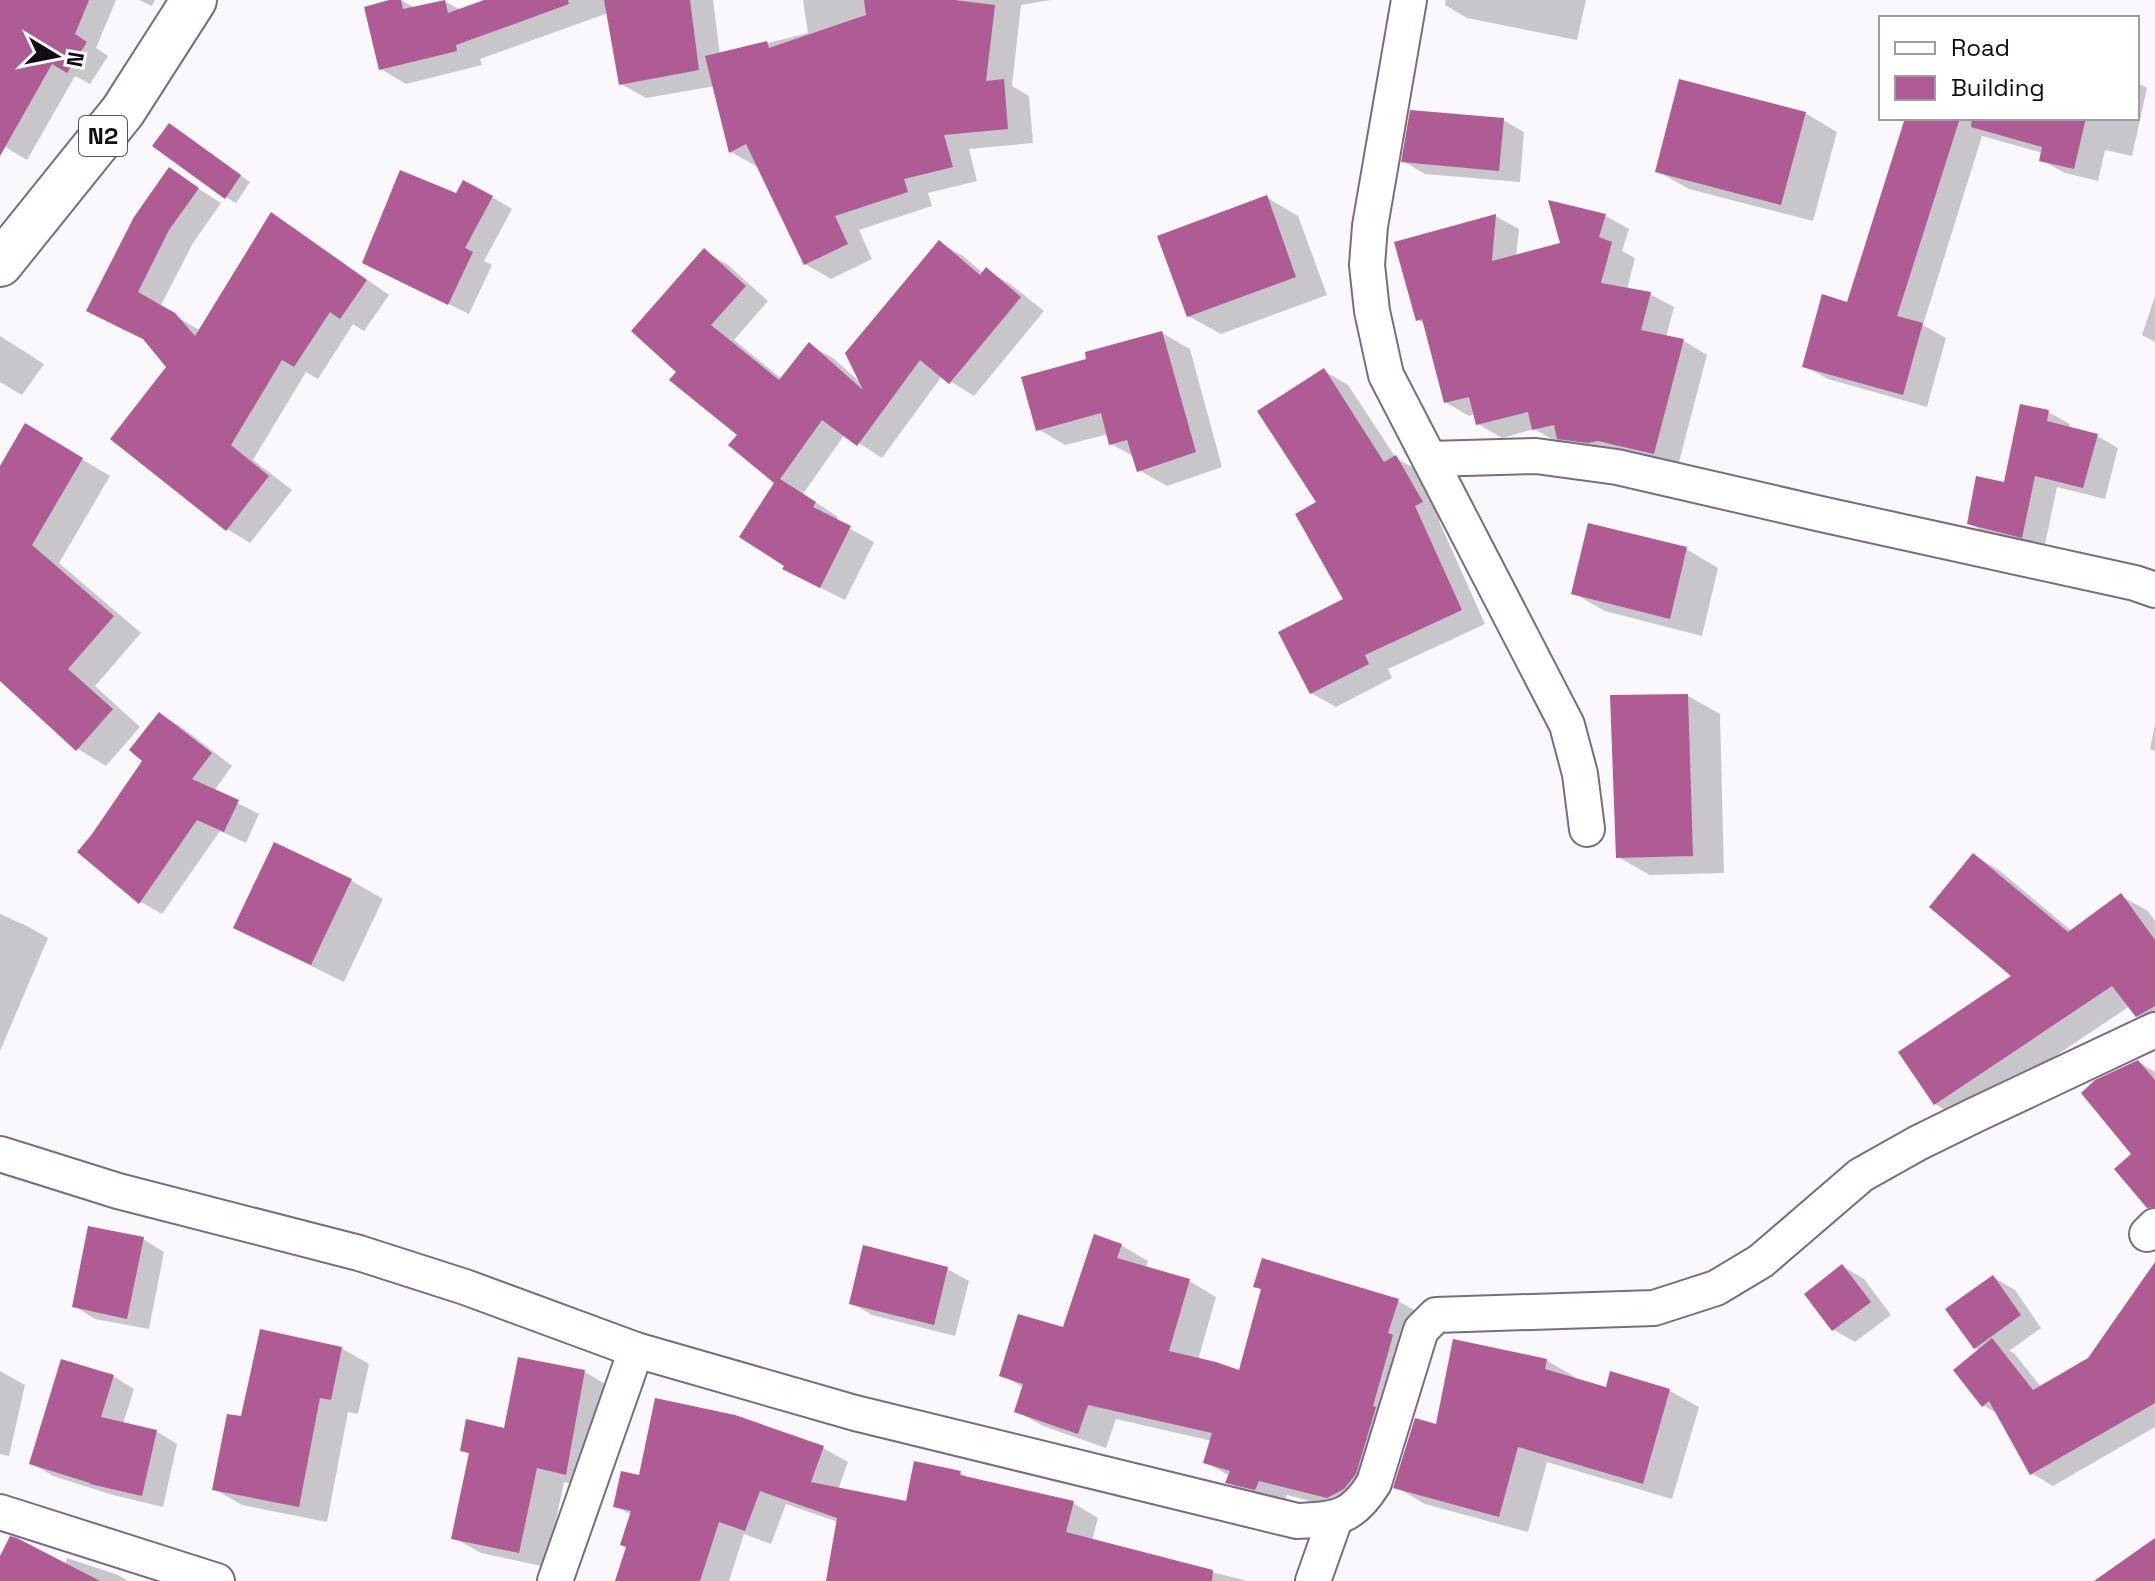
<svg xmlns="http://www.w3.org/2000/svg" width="2155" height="1581" viewBox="0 0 2155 1581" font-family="'Space Grotesk',sans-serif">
<rect width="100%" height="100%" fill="#fbf8fd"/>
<g fill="#0003">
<path d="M0,0H116L96,48L108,56L90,84L75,76L27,160L0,144Z"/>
<path d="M139,0H155L152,6Z"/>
<path d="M397,0H401L415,8L444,1L461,10L490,0H713L720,55L808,33L803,0H1051L1021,5L1012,86L1029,96L1033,143L969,149L977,181L928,193L932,206L859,230L872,259L831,279L805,264L759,165L756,166L731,152L715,86L646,98L621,84L608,13L480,59L482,65L406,84L381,69Z"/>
<path d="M1446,0H1586L1577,40L1467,18L1445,5Z"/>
<path d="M2137,82L2147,88L2132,156L2105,150L2098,181L2065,173L2041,160L2043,153L1982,136L1923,325L1946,338L1927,407L1828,379L1804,366L1849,304L1920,118H2137Z"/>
<path d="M1805,113L1837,132L1813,221L1689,189L1657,171Z"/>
<path d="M1503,120L1524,132L1520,182L1425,174L1403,161Z"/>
<path d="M180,131L250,182L236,203L226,197Z"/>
<path d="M169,170L221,203L193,243L160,307L201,331L272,215L295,229L389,295L364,331L353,324L318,379L306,372L253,460L292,490L250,543L227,529L169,367L147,341L112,324Z"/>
<path d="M457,196L492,197L512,209L484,261L492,265L469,314L364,262Z"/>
<path d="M1266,197L1298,216L1327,295L1221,334L1188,316Z"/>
<path d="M1551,202L1606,216L1629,229L1622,251L1635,258L1627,290L1650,294L1674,307L1666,337L1684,341L1707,355L1678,466L1583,451L1565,441L1557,442L1534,429L1502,438L1478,424L1475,414L1469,416L1445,402L1425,324L1418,320L1495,216L1519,229L1516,257L1562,245Z"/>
<path d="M940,243L963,256L983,273L986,270L1010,284L1044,311L974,396L942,376L882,458L845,434L803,494L838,517L836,521L874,542L845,600L809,582L777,482L740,435L679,372L704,251L728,265L768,301L734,340L782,379L809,345L833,358L862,384Z"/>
<path d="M2155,296V342L2142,335Z"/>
<path d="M1162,333L1190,349L1222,467L1167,486L1139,470L1135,457L1111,444L1109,434L1065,445L1038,429L1089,361Z"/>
<path d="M0,336L44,364L22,395L0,382Z"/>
<path d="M1324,371L1348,385L1396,458L1421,472L1446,516L1439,521L1485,624L1388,669L1392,678L1336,707L1311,693L1345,600L1319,502Z"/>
<path d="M2048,412L2070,424L2069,428L2097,436L2118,448L2105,499L2057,487L2044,549L1990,536L1969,523L2006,484Z"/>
<path d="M26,426L110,476L59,563L141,633L95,686L140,727L106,766L78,749L0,679V470Z"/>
<path d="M1686,549L1718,568L1702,636L1605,611L1573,593Z"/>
<path d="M1688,696L1720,714L1724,873L1650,875L1618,857Z"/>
<path d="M159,714L180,726L232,766L214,791L259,814L246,843L220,831L162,914L141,902L80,852L145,760Z"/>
<path d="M2155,724V751L2150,749Z"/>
<path d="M275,844L352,881L383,899L344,982L268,945L236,927Z"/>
<path d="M1974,855L2000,871L2073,932L2121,896L2148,911L2155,921V1026L2137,1016L2130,1006L1961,1119L1935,1104L2014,976Z"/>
<path d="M0,914L27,926L48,938L0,1051Z"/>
<path d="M2138,1062L2155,1072V1208L2144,1201Z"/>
<path d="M143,1239L164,1252L149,1329L95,1319L74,1306Z"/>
<path d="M1121,1245L1148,1261L1146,1268L1189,1281L1216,1297L1198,1360L1240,1373L1263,1290L1256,1286L1398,1301L1425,1316L1356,1513L1287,1495L1283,1504L1255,1498L1228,1482L1230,1476L1205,1462L1212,1441L1116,1419L1106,1448L1043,1426L1016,1411L1024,1388L1002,1375L1064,1330Z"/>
<path d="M2155,1265V1427L2053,1486L2031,1473L1998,1414L1983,1405L1980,1350L1975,1348L1993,1277L2015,1290L2041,1328L2009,1351L2014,1353L2041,1387L2090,1359Z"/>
<path d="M1842,1266L1864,1279L1891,1315L1855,1342L1834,1330L1807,1294Z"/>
<path d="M947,1269L969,1281L955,1336L872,1315L851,1303Z"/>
<path d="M341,1348L369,1364L358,1414L348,1412L327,1522L242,1505L214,1489L242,1419Z"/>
<path d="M519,1360L585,1372L612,1388L593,1489L564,1482L546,1567L481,1553L454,1538L471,1455L462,1450L505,1430Z"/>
<path d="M1546,1360L1575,1377V1380L1607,1389L1611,1373L1670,1391L1699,1407L1672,1499L1547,1462L1528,1532L1425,1504L1396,1487L1437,1426Z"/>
<path d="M0,1371L25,1385L9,1456L0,1454Z"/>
<path d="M113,1376L134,1389L123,1424L156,1431L177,1444L163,1507L113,1495L53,1476L31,1463Z"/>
<path d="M823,1448L848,1462L838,1490L907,1504L960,1473L974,1481L1073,1503L1098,1518L1092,1541L1247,1581H826L838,1522L786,1504L771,1544L744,1534L729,1581H617L628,1548L632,1515L615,1506L640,1477Z"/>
<path d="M67,1558L118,1575L128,1581H0V1566L65,1565Z"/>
</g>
<g fill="#ae5c93">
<path d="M0,0H89L75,34L87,42L67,73L52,64L0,156Z"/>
<path d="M389,0H401L403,9L445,0L448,13L484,0H568L569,4L456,45L457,51L379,70L364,7Z"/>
<path d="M604,0H690L699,70L619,85Z"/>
<path d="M864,0H954L995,5L986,81L1004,79L1008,129L944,135L953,167L904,179L908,192L835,216L848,244L804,265L746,144L729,153L705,56L767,41L769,48L866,15Z"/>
<path d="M1679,79L1806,112L1781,205L1655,172Z"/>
<path d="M1410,110L1504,118L1499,171L1401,162Z"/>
<path d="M1905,118H1960L1897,316L1923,323L1903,395L1802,367L1822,294L1847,302Z"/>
<path d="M1972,118H2086L2074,169L2039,161L2042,147L1971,127Z"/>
<path d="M169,123L241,175L225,199L152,146Z"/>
<path d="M169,167L199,188L169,230L138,292L175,313L195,336L271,212L367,280L340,319L330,312L294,367L282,360L231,445L269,476L226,531L110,439L166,367L143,339L86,311L134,217Z"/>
<path d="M400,170L456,193L463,180L493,196L465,248L473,252L448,305L362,263Z"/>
<path d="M1267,195L1296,277L1187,317L1157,236Z"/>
<path d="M1548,200L1606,214L1599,237L1612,242L1601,283L1651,292L1641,330L1684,339L1654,454L1598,441L1588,443L1557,439L1554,425L1532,430L1528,412L1476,425L1469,397L1444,403L1422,319L1416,321L1394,242L1496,214L1492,261L1560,243Z"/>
<path d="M939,240L980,275L986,267L1021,297L949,384L920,360L857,446L822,420L780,479L816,502L813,507L851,526L820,588L782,569L784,566L739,537L774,483L728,445L737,435L669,380L676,372L631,331L704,248L746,286L711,325L779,380L809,342L863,390L845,353Z"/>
<path d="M1162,331L1196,452L1137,472L1127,440L1109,445L1101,413L1036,431L1021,377L1086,359L1085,352Z"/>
<path d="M1324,368L1384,462L1396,455L1423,502L1415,506L1462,610L1365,655L1369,664L1310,694L1278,632L1343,599L1295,514L1316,502L1257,411Z"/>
<path d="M2020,404L2049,410L2047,421L2098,434L2083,488L2035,476L2022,538L1967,524L1976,476L2004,482Z"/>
<path d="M25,423L83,458L32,545L114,616L68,669L113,709L76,751L0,681V466Z"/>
<path d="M1588,523L1687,547L1670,619L1571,594Z"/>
<path d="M1688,694L1693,856L1616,858L1610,695Z"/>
<path d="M159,712L212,753L192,779L239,800L224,832L197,820L139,904L77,852L92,834L142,761L129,750Z"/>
<path d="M274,842L352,879L311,965L233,928Z"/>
<path d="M1973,853L2068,932L2121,893L2155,940V1006L2136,1017L2112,986L1934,1105L1898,1052L2011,976L1929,907Z"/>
<path d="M2138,1060L2155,1080V1207L2147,1208L2114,1169L2131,1154L2081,1093L2095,1080Z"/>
<path d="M88,1226L144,1237L127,1319L72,1307Z"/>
<path d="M1094,1234L1122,1244L1117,1258L1190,1279L1169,1351L1216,1362L1239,1370L1261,1289L1253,1287L1262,1258L1399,1299L1388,1333L1393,1335L1373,1406L1376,1407L1356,1474L1344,1489L1327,1498L1259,1481L1255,1490L1225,1483L1230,1471L1203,1463L1212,1433L1088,1405L1078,1434L1014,1412L1023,1384L999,1376L1018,1314L1063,1327Z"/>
<path d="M863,1245L948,1267L934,1325L849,1304Z"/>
<path d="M2155,1262V1403L2030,1475L1989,1401L1982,1407L1953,1370L1992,1338L2033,1390L2088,1358Z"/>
<path d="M1842,1264L1871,1302L1832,1331L1804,1294Z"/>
<path d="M1993,1275L2021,1315L1974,1349L1945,1309Z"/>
<path d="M260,1329L342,1347L331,1400L320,1398L299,1507L212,1490L227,1414L241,1416Z"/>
<path d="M1453,1339L1547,1359L1545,1369L1606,1387L1610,1371L1670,1389L1643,1484L1518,1447L1499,1517L1393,1488L1415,1418L1436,1424Z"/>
<path d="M518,1357L585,1370L566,1475L537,1468L519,1553L451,1539L469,1453L460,1451L466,1419L504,1428Z"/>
<path d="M61,1359L114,1375L101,1417L157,1430L142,1496L90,1484V1483L29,1464Z"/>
<path d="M655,1398L735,1415L824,1446L811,1482L906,1501L914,1461L961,1471L960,1475L1074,1501L1066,1532L1213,1570L1212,1581H826L837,1518L760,1491L745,1531L719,1522L700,1581H615L626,1547L620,1545L631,1511L613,1507L621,1471L639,1475Z"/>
<path d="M10,1536L17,1538L100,1581H0V1556Z"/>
<path d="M2155,1538V1581H2094Z"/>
</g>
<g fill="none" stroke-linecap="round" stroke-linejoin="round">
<defs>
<g id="minor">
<path d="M1409,0L1370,226L1367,265L1372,311L1386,375L1567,725L1580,774L1587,829"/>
<path d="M1430,459L1536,456L1617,467L1821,514L2135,583L2155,590"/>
<path d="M0,1154L118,1191L359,1253L465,1287L636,1350L855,1413L1297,1521C1336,1519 1352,1519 1374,1483L1421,1330L1436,1315L1654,1308L1716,1288L1761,1261L1861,1175L1918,1143L1975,1115L2155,1030"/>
<path d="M2147,1234L2155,1226"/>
<path d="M0,1512L217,1581"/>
<path d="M555,1581L636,1350"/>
<path d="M1313,1581L1335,1519"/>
</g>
<path id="trunk" d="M0,264L123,111L194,0"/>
</defs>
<use href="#minor" stroke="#7b6b82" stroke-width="38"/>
<use href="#trunk" stroke="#7b6b82" stroke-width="48"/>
<use href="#minor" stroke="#fff" stroke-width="34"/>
<use href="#trunk" stroke="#fff" stroke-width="44"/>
</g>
<g text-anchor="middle" stroke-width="8" stroke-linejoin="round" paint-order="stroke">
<rect fill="#fff" stroke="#58545a" stroke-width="2" x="79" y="116" width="48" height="40" rx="6"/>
<g font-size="24" font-weight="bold" fill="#110b14">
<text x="103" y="144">N2</text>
</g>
</g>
<rect x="1879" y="16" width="260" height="104" fill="#ffffff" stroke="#a09da1" stroke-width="2"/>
<rect x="1895" y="42" width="40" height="12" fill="#ffffff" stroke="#a09da1" stroke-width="2"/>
<text x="1951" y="56" font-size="24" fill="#110b14">Road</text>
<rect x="1895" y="76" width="40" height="24" fill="#ae5c93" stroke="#a09da1" stroke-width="2"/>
<text x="1951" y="96" font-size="24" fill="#110b14">Building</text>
<g transform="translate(56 56) rotate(100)" stroke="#ffffff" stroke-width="6" paint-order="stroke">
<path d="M0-6L14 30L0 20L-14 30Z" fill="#110b14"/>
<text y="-12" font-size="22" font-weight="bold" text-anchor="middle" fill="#110b14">N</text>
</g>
</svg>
